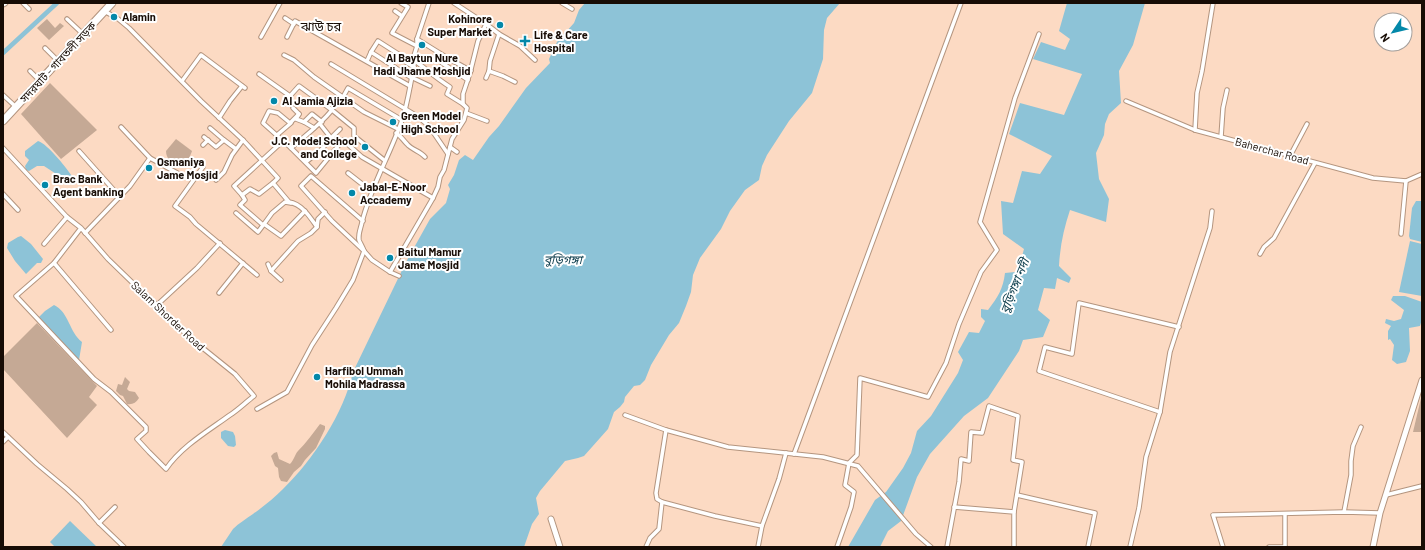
<svg xmlns="http://www.w3.org/2000/svg" width="1425" height="550" viewBox="0 0 1425 550" font-family="Barlow,'Noto Sans Bengali',sans-serif">
<rect width="100%" height="100%" fill="#fcdac3"/>
<g fill="#c5a995">
<path d="M47,19L55,28L60,23L64,26L49,40L37,28Z"/>
<path d="M50,83L97,130L61,159L21,114Z"/>
<path d="M176,139L192,151L187,164L181,168C173,166 166,159 166,151Z"/>
<path d="M37,323L97,386L89,397L97,405L67,438L3,369V357Z"/>
<path d="M125,377L130,382L127,389L129,391L135,392L139,398C136,403 132,405 127,404L123,396L120,395L116,391L118,384L122,385Z"/>
<path d="M1422,394V432H1413Z"/>
<path d="M320,424L325,426V429L316,448L305,460L301,466L294,472L287,482L281,481L279,477L278,468L275,466L271,456L274,453L277,452L279,459L290,464C294,460 295,454 298,451C306,443 313,433 320,424Z"/>
</g>
<g fill="#8dc3d7">
<path d="M585,3H840L827,18L824,30L823,59L812,93L789,121L767,155L762,166L759,180L745,190L730,211L721,229L700,258L693,275L691,292L686,306L679,323L669,335L651,365L645,380L640,385L634,386L625,397L624,402L620,407L614,412L608,429L584,456L578,458L565,461L540,491L536,498L539,514L532,524L524,547H221C225,541 229,535 233,529C239,523 246,519 253,514C263,507 274,498 283,489C313,460 344,413 353,372L406,262L430,219L446,203L450,189L448,185L454,175L459,160L465,155L473,160L489,137L499,126L526,88L550,63L549,59L557,42L574,23L579,10Z"/>
<path d="M1067,3H1145L1133,45L1119,71L1121,103L1109,114L1105,124L1104,135L1096,153L1099,179L1109,199L1106,222L1070,210C1064,228 1060,246 1059,266L1071,278L1069,283L1057,278L1055,289L1044,288L1038,310L1050,320L1043,337L1023,340L1019,351L988,398L964,416L930,454L917,477L901,521L888,531L880,547H848L875,500L886,492L903,468L911,453L917,431L931,416L958,373L963,360L958,352L969,332L979,333L985,321L981,317V309L988,310C998,297 1003,289 1005,273L1015,272L1019,267L1024,249L1003,234L1001,201L1013,203L1022,171L1040,174L1052,156L1009,134L1020,103L1064,115L1082,74L1033,59L1041,42L1065,50L1070,39L1059,31Z"/>
<path d="M38,141C47,143 69,171 74,179L70,183L44,166H37L29,171L26,170L25,166L29,160L25,156V151Z"/>
<path d="M1416,201H1422V242L1410,239L1409,236L1412,208Z"/>
<path d="M21,236L31,244L43,259L41,263H37L26,274L15,261L7,248L8,243L18,237Z"/>
<path d="M1410,241L1422,244V296L1399,292Z"/>
<path d="M1393,296H1405L1422,302V319L1420,326L1409,328L1410,351L1406,362L1397,364L1392,360L1394,345L1390,339L1388,340V331L1391,326L1385,323L1386,319L1394,321L1401,319L1404,310L1391,300Z"/>
<path d="M54,305C69,312 69,332 82,342L79,360L38,318L45,311Z"/>
<path d="M225,430L233,432L235,436L236,445L234,447L228,446L221,438V432Z"/>
<path d="M70,521L97,547H55L50,542Z"/>
</g>
<g fill="none" stroke-linecap="round" stroke-linejoin="round">
<path stroke="#8dc3d7" stroke-width="4.5" d="M3,53L57,3"/>
<defs>
<g id="street">
<path d="M23,3L29,9"/>
<path d="M401,3L408,7L392,33L417,46"/>
<path d="M562,3L572,9"/>
<path d="M104,11L117,18L129,28L201,101L243,140L278,178L273,183L289,202C302,204 310,217 317,227L318,219L325,212"/>
<path d="M395,11L402,16"/>
<path d="M285,18L294,24"/>
<path d="M67,19L83,34"/>
<path d="M486,24L499,34L520,46L535,60"/>
<path d="M499,34L490,61L489,71L503,76L515,82"/>
<path d="M261,37L280,3"/>
<path d="M287,37L295,21L410,86"/>
<path d="M417,39L446,57L471,71"/>
<path d="M45,48L58,61"/>
<path d="M371,52L378,41L414,64"/>
<path d="M284,55L294,60L314,77L364,112L398,129"/>
<path d="M397,57L414,67"/>
<path d="M414,60C426,69 437,79 450,87L447,94L463,104"/>
<path d="M367,61L371,52L410,77"/>
<path d="M442,63L468,80"/>
<path d="M331,64L417,116L429,126L448,154"/>
<path d="M30,71L40,81"/>
<path d="M259,74L290,96L299,86L332,110L354,128V136L384,160"/>
<path d="M411,77L430,86"/>
<path d="M486,78L489,71"/>
<path d="M182,81L201,55L245,88"/>
<path d="M3,95L16,107"/>
<path d="M343,97L348,88L402,120"/>
<path d="M1126,101L1195,130L1373,178L1406,181L1422,174"/>
<path d="M293,108L299,114L296,119L304,122L312,114L322,122"/>
<path d="M466,113L487,121"/>
<path d="M299,114L290,123L278,113L269,111L263,123L291,148L316,173L343,140L362,157L433,198"/>
<path d="M219,118L230,101L242,86"/>
<path d="M304,122L314,128"/>
<path d="M121,127L150,158L179,174"/>
<path d="M210,128L224,140"/>
<path d="M1195,130L1197,93L1202,71L1213,3"/>
<path d="M396,133C402,137 402,139 407,144C412,150 420,151 425,157"/>
<path d="M277,135L291,123"/>
<path d="M204,137L216,147L224,140L236,149"/>
<path d="M1221,137L1223,108L1227,90"/>
<path d="M331,138L340,129"/>
<path d="M203,145L208,140"/>
<path d="M450,147L457,152"/>
<path d="M3,148L67,217L81,228L108,259L139,289L157,305L189,337L235,374L254,396C246,402 238,410 230,415C208,431 182,446 166,469L149,452L137,439L146,431V427L111,392L94,379L16,296L54,263L81,228"/>
<path d="M291,148C306,135 320,125 332,110"/>
<path d="M79,151L120,197"/>
<path d="M1290,156L1307,124"/>
<path d="M306,162L322,149L331,138L320,124"/>
<path d="M203,167L175,206L190,217L196,224L257,275"/>
<path d="M348,173L371,191"/>
<path d="M216,180L224,172L232,155L243,140"/>
<path d="M3,194L18,210"/>
<path d="M242,195L234,186L283,141"/>
<path d="M236,213L258,232L264,224L281,236L305,211"/>
<path d="M363,221L311,176L301,186L332,221L364,251L372,260L390,272L399,276"/>
<path d="M264,224L272,213L285,202L291,203"/>
<path d="M263,225L240,205L245,200L242,195L250,189L259,194L273,183"/>
<path d="M85,233L130,186L150,158"/>
<path d="M1401,234L1406,181"/>
<path d="M44,244L67,217"/>
<path d="M364,251C363,247 360,243 359,240C358,233 361,228 362,222C371,186 390,155 402,120C408,103 410,84 414,67L413,59L417,46V39L429,3"/>
<path d="M1260,254L1264,247L1274,238L1315,163"/>
<path d="M54,263L111,330"/>
<path d="M268,264L271,271"/>
<path d="M390,272L433,198L438,187L440,177L444,170L452,139L464,120L467,108L463,104V94L470,73L478,41L486,24L454,3"/>
<path d="M281,280L271,271L298,241L311,233L317,227"/>
<path d="M219,293L243,263"/>
<path d="M157,305L197,268L220,243"/>
<path d="M257,409L287,392L312,345L336,308L353,280L364,251"/>
<path d="M1160,412L1039,371L1045,347L1072,354L1079,303L1179,327"/>
<path d="M625,415L666,430L728,447L823,457L858,466L916,534L931,547"/>
<path d="M3,432L37,464L67,489L81,502L99,523L124,547"/>
<path d="M3,442L8,437"/>
<path d="M794,454L961,3"/>
<path d="M1017,495L1095,513L1088,547"/>
<path d="M1386,495L1422,486"/>
<path d="M662,502L715,516L762,526"/>
<path d="M954,507L1014,512V547"/>
<path d="M1344,512L1351,475V461L1353,446L1361,427"/>
<path d="M1285,514V546"/>
<path d="M99,523L115,507"/>
<path d="M646,547L650,538L659,529L662,502L657,499L656,493L666,430"/>
<path d="M758,547L762,526L779,479L786,453"/>
<path d="M837,547L851,507L854,492L845,485L849,463L857,455L860,378L928,397L946,363L959,324L981,272L997,250L980,222L1015,98L1039,34"/>
<path d="M947,547L959,482L961,459L969,461L971,432L982,433L989,406L1018,416L1013,460L1022,462L1014,512"/>
<path d="M1130,547L1139,508L1146,457L1160,412L1170,352L1210,228L1212,211"/>
<path d="M1223,547L1213,515L1344,512L1380,513"/>
<path d="M1269,547H1285"/>
</g>
<g id="secondary">
<path d="M3,4L5,3"/>
<path d="M551,519L560,547"/>
<path d="M1373,547L1380,513L1422,380"/>
</g>
<path id="highway" d="M3,121L112,3"/>
</defs>
<use href="#street" stroke="#b4957f" stroke-width="5.5"/>
<use href="#secondary" stroke="#b4957f" stroke-width="7"/>
<use href="#highway" stroke="#b4957f" stroke-width="9"/>
<use href="#street" stroke="#fff" stroke-width="3.5"/>
<use href="#secondary" stroke="#fff" stroke-width="5"/>
<use href="#highway" stroke="#fff" stroke-width="7"/>
</g>
<g fill="#0388a9" stroke="#fff" stroke-width="1.5">
<circle cx="114" cy="17" r="4"/>
<circle cx="500" cy="25" r="4"/>
<path d="M523 35h4v4h4v4h-4v4h-4v-4h-4v-4h4z"/>
<circle cx="422" cy="45" r="4"/>
<circle cx="274" cy="101" r="4"/>
<circle cx="393" cy="122" r="4"/>
<circle cx="365" cy="147" r="4"/>
<circle cx="149" cy="168" r="4"/>
<circle cx="45" cy="185" r="4"/>
<circle cx="352" cy="193" r="4"/>
<circle cx="390" cy="258" r="4"/>
<circle cx="317" cy="377" r="4"/>
</g>
<g text-anchor="middle" stroke-width="4" stroke-linejoin="round" paint-order="stroke">
<g font-size="11" font-weight="bold" fill="#170c05" stroke="#fff" text-anchor="start">
<text x="122" y="21">Alamin</text>
<text x="492" y="23" text-anchor="end">Kohinore<tspan x="492" dy="13">Super Market</tspan></text>
<text x="534" y="39">Life &amp; Care<tspan x="534" dy="13">Hospital</tspan></text>
<text x="422" y="62" text-anchor="middle">Al Baytun Nure<tspan x="422" dy="13">Hadi Jhame Moshjid</tspan></text>
<text x="282" y="105">Al Jamia Ajizia</text>
<text x="401" y="120">Green Model<tspan x="401" dy="13">High School</tspan></text>
<text x="357" y="145" text-anchor="end">J.C. Model School<tspan x="357" dy="13">and College</tspan></text>
<text x="157" y="166">Osmaniya<tspan x="157" dy="13">Jame Mosjid</tspan></text>
<text x="53" y="183">Brac Bank<tspan x="53" dy="13">Agent banking</tspan></text>
<text x="360" y="191">Jabal-E-Noor<tspan x="360" dy="13">Accademy</tspan></text>
<text x="398" y="256">Baitul Mamur<tspan x="398" dy="13">Jame Mosjid</tspan></text>
<text x="325" y="375">Harfibol Ummah<tspan x="325" dy="13">Mohila Madrassa</tspan></text>
</g>
<g font-size="11" fill="#170c05" stroke="#fff">
<text transform="translate(58 62) rotate(-47)" y="4">সদরঘাট - গাবতলী সড়ক</text>
<text transform="translate(1272 151) rotate(15)" y="4">Baherchar Road</text>
<text transform="translate(168 316) rotate(43)" y="4">Salam Shorder Road</text>
</g>
<g font-size="12" font-style="italic" fill="#11404f" stroke="#fff">
<text x="563" y="264">বুড়িগঙ্গা</text>
<text transform="translate(1015 286) rotate(-68)" y="4">বুড়িগঙ্গা নদী</text>
</g>
<g font-size="13" fill="#170c05" stroke="#fff">
<text x="321" y="31">ঝাউ চর</text>
</g>
</g>
<rect width="1425" height="550" fill="none" stroke="#170c05" stroke-width="8"/>
<g transform="translate(1393 32) rotate(235)"><circle r="19" fill="#ffffff" stroke="#a29e9b"/>
<path d="M0-3L7 15L0 10L-7 15Z" fill="#0388a9"/>
<text y="-6" font-size="11" font-weight="bold" text-anchor="middle" fill="#170c05">N</text>
</g>
</svg>
